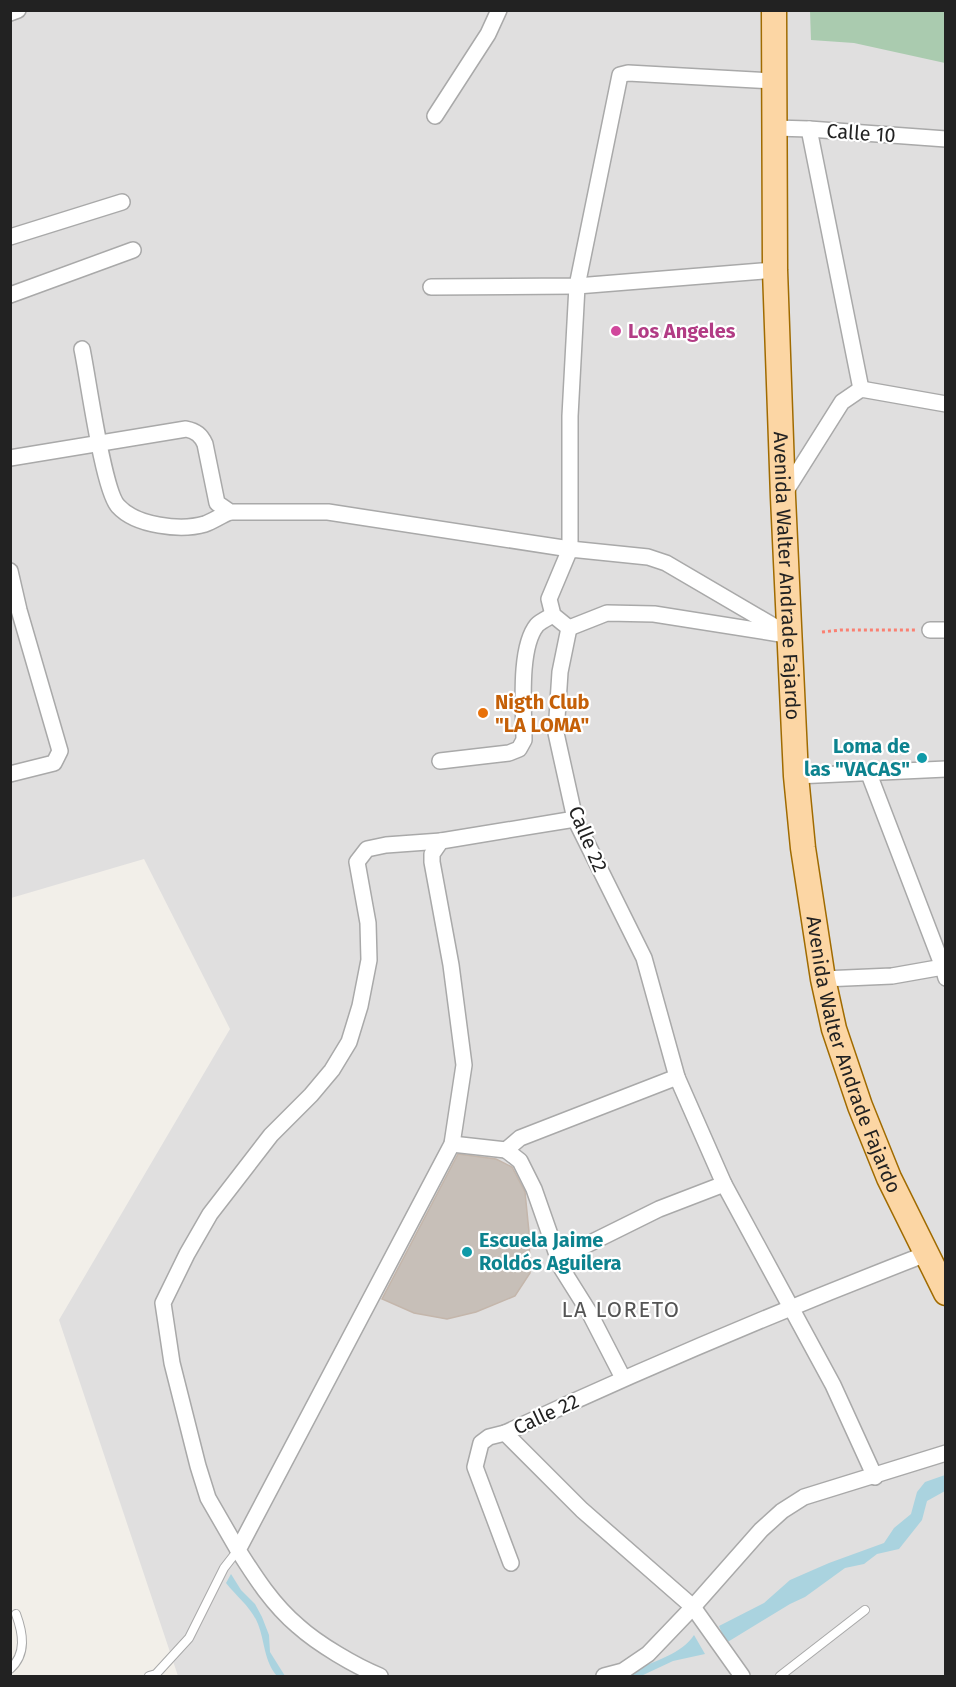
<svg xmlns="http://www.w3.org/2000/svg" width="956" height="1687" viewBox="0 0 956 1687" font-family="'Fira Sans',sans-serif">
<rect width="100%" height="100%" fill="#f2efe9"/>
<path fill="#e0dfdf" d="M11,11H945V1676H178L59,1320L230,1029L144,859L11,898Z"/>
<path fill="#aacbaf" d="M810,11H945V63L854,43L811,40Z"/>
<g fill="#aad3df">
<path d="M945,1475V1491L927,1501L922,1520L899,1549L877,1554L864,1564L845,1568L805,1597L790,1604L726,1643L719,1626L764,1603L790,1580L829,1563L884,1543L894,1528L911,1514L917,1492L925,1482Z"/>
<path d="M231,1574L241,1590L255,1604L262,1617L269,1635L270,1652L285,1676H277C264,1661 265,1642 258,1624C251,1607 237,1597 226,1583Z"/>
<path d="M694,1635L705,1654L673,1661L641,1676H628L634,1670C653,1662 683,1653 694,1635Z"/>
</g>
<path fill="#c7bfb8" stroke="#c4b6ab" stroke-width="1.5" d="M458,1154L496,1159L512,1167L525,1192L529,1232L530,1273L515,1296L476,1312L447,1319L414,1313L382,1299Z"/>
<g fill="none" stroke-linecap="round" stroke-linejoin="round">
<defs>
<g id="lane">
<path d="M10,1669C27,1654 23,1633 16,1614"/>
<path d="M149,1676L156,1674L189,1638L224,1568L238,1550"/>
<path d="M780,1676L865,1610"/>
</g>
<g id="street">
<path d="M10,13L18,10"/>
<path d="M435,116L488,34L499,10"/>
<path d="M775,128L809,129L946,139"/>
<path d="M809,129L861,389"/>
<path d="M10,237L122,202"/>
<path d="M431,287L577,286L620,75L628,73L775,81"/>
<path d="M10,295L133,250"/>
<path d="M82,349C88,377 103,490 118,506C136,526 181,531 205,524C213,521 222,515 230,512"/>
<path d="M10,458L186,429C196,431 201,435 205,444L217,503L230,512H328L570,549V416L577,286L775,270"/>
<path d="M784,494L842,402L861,389L946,404"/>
<path d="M10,571L19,610L60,751L54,763L10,774"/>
<path d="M569,628L607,613L654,614L780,634"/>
<path d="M930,630H946"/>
<path d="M789,635L666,563L648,557L570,549L549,599L553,615L569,628L560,672L556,733L575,819L644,958L677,1077L724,1184L833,1385L875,1477"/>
<path d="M440,761L509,753L519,749L524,740C524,711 518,648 537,625C541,621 548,618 553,615"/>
<path d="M869,774L943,967"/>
<path d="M796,776L946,769"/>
<path d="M823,979L892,976L943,967L946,978"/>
<path d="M452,1144L506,1150L520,1138L677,1077"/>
<path d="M506,1150L520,1161L534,1189L562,1269L589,1312L623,1378"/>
<path d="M558,1259L659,1209L724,1184"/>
<path d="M505,1433L489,1437L481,1443L475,1467L511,1563"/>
<path d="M238,1550L208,1498L198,1466L172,1363L163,1303L187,1254L210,1214L271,1135L311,1095L332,1070L349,1042L360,1006L369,960L368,923L357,862L367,849L386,845L441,841"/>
<path d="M380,1676C355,1666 318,1644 298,1626C273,1605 255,1577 238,1550L452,1144L464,1065L451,965L432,862V854L441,841L575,819"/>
<path d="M604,1676L623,1671L648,1654L693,1607L761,1530L782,1511L804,1497L946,1453"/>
<path d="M742,1676L693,1607L582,1510L505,1433C644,1368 784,1309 926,1254"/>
</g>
<g id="primary">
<path id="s1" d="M774,10L775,270L783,497L796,776L803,848L823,979L834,1029L860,1106L889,1178L946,1293"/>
</g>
</defs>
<use href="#lane" stroke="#a9a9a9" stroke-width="10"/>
<use href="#street" stroke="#a9a9a9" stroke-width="18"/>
<use href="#primary" stroke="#a06b00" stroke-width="27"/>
<path stroke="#fa8072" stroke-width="3" stroke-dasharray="3 3" stroke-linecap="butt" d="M822,632L841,630H916"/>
<use href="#lane" stroke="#fff" stroke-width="8"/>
<use href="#street" stroke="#fff" stroke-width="15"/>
<use href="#primary" stroke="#fcd6a4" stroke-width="24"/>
</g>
<circle fill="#d1479c" stroke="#fff" stroke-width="2" cx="616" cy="331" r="6"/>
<circle fill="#e8710a" stroke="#fff" stroke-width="2" cx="483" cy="713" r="6"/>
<g fill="#0f9aa8" stroke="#fff" stroke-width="2">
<circle cx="922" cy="758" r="6"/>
<circle cx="467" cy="1252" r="6"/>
</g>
<g text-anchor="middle" stroke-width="4.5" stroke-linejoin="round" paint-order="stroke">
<g font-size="20" fill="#222" stroke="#fff">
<text transform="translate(861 133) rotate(4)" y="7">Calle 10</text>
<text dy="7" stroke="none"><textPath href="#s1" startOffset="566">Avenida Walter Andrade Fajardo</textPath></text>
<text transform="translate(588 839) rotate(67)" y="7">Calle 22</text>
<text dy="7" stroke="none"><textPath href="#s1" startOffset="1052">Avenida Walter Andrade Fajardo</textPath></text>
<text transform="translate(546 1414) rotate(-25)" y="7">Calle 22</text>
</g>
<g font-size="20" font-weight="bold" fill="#b23c85" stroke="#fff" text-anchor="start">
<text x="628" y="338">Los Angeles</text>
</g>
<g font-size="20" font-weight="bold" fill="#c56008" stroke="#fff" text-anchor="start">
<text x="495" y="709">Nigth Club<tspan x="495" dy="23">"LA LOMA"</tspan></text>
</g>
<g font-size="20" font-weight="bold" fill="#0d838f" stroke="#fff" text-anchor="end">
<text x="910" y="753">Loma de<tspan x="910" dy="23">las "VACAS"</tspan></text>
<text x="479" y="1247" text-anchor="start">Escuela Jaime<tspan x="479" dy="23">Roldós Aguilera</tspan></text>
</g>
<g font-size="22" letter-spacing="1.5" fill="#555" stroke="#fff">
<text x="621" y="1317">LA LORETO</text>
</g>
</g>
<rect width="956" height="1687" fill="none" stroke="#222222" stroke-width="24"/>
</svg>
